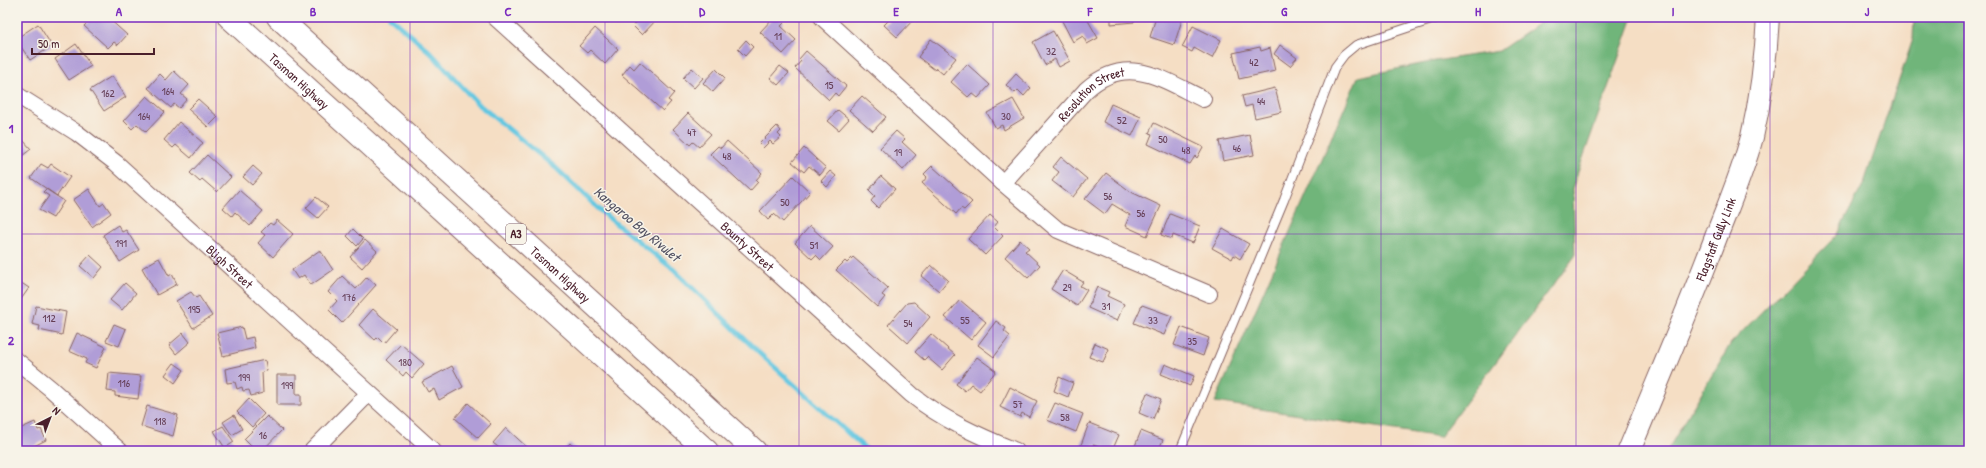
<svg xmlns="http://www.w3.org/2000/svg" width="1986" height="468" viewBox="0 0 1986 468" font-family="'Patrick Hand',sans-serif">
<rect width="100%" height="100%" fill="#f7f3e8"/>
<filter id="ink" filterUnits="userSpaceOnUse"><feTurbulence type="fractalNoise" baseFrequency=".025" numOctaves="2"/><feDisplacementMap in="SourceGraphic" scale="8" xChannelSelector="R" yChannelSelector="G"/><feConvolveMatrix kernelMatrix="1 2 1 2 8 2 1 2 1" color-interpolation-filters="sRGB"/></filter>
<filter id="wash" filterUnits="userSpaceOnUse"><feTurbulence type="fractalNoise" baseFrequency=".012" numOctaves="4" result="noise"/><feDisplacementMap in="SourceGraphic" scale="16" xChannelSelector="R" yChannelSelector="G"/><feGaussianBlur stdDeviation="0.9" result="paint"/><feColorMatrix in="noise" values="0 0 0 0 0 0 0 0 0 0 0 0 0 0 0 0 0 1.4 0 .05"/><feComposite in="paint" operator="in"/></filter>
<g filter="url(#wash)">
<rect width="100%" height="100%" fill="#f5dec4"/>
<g fill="#6fb57a" stroke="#5c6a52">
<path d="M1548,17H1633L1573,186L1575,256L1440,437L1215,402L1358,77L1435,61L1499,51Z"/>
<path d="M1914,17H1969V451H1667L1731,343L1836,236L1864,183L1913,39Z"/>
</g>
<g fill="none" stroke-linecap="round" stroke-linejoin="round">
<path stroke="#63c7e1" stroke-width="5" d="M390,17L430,52L478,104L556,168L604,214L673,269L758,352L868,451"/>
</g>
<g id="blocks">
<g fill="#b09dd7">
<path d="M93,17H107L127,35L118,45L114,42L108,48L84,26Z"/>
<path d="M641,17H659L642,35L633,26Z"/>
<path d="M774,17H778L784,23L781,26L796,40L783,54L760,32Z"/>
<path d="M886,17H916L897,37L884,25L889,20Z"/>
<path d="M1065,17H1086L1098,38L1087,44L1083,36L1073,42L1061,19Z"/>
<path d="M1111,17H1134V22L1111,24Z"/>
<path d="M1156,17H1173L1182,20L1174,45L1150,37Z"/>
<path d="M38,24L52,46L30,60L17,41V38Z"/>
<path d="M1193,26L1221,40L1212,58L1194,48L1192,52L1182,47Z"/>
<path d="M595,28L618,49L605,64L590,50L587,53L579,46Z"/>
<path d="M1053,31L1070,61L1059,67L1055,59L1045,65L1033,42Z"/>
<path d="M931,39L956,58L943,74L936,68L935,70L918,57Z"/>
<path d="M746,40L753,47L745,56L738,49Z"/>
<path d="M76,44L91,66L69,80L55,59Z"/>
<path d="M1280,45L1297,58L1290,66L1274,54Z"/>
<path d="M1260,47L1261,51L1270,48L1275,71L1239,79L1233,53Z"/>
<path d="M806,51L846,86L838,96L835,93L829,100L795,68L801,61L799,59Z"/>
<path d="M640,62L674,93L668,100L671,102L663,111L622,75L630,65L634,69Z"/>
<path d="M967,64L990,85L978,98L972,93L968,97L951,82Z"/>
<path d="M780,66L789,73L778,85L770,78Z"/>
<path d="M692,68L703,78L694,88L683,78Z"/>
<path d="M716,69L725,78L713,92L703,83Z"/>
<path d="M174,71L189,85L181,94L187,99L179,108L174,104L171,108L148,88L160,74L166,80Z"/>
<path d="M1016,74L1031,88L1024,96L1018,90L1015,93L1006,85Z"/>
<path d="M112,76L126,97L104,111L90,90Z"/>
<path d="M1275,88L1281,112L1255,118L1252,105L1245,107L1242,96Z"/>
<path d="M147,96L165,112L146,132L137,124L132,129L124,121Z"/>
<path d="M862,96L886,117L873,131L849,110Z"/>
<path d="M198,99L218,117L208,127L188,109Z"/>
<path d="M1013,99L1024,118L1004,130L1002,125L996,128L987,113Z"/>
<path d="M1111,104L1141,117L1132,136L1103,122Z"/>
<path d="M838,110L849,119L839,130L828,121Z"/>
<path d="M688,113L711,134L699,147L693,142L690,145L673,129Z"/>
<path d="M179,122L203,143L191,158L176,145L173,148L164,140Z"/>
<path d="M1154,123L1203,147L1197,158L1195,156L1190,164L1148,144L1152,134L1149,133Z"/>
<path d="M777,126L781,131L778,134L781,137L773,144L770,141L763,148L759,144Z"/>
<path d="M896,131L905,139L902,142L916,155L903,170L880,148Z"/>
<path d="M1250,135L1254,155L1223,161L1219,141Z"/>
<path d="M23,140L31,149L17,160V145Z"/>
<path d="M727,141L762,173L756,180L758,182L750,191L710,154L718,146L721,148Z"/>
<path d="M804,148L826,168L820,175L809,166L804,172L792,162Z"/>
<path d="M207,155L231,177L217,192L202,179L200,182L190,173Z"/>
<path d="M1061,157L1087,179L1073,197L1052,181L1059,172L1053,167Z"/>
<path d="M41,164L48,168L51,164L70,177L57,196L31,178Z"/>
<path d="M253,166L262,174L252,185L243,177Z"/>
<path d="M932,166L972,202L964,210L961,208L956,214L922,183L927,177L924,174Z"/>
<path d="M830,171L836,176L827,187L821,181Z"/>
<path d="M1106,173L1131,192L1161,206L1147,236L1125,226L1130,215L1112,204L1105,214L1085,199Z"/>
<path d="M793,176L810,192L783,222L774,214L768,220L760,211Z"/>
<path d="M881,176L895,189L878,208L871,201L875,196L869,190Z"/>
<path d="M46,189L64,201L53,218L39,210L49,196L43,192Z"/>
<path d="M89,189L100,206L104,203L111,213L92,227L73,200Z"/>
<path d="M239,190L263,211L250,226L235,212L232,216L223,208Z"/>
<path d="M316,197L328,207L318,218L306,208Z"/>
<path d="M1170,214L1200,226L1193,243L1173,235L1172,239L1161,235Z"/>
<path d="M990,215L998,222L994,227L1003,236L985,255L968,239Z"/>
<path d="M277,220L293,234L273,257L258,243L265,235L261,232L270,223L273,225Z"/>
<path d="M118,225L122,232L126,230L139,250L120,262L103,235Z"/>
<path d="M810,226L833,247L821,260L816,255L812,259L795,243Z"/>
<path d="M353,229L363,239L357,246L347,236Z"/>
<path d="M1223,229L1249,244L1240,259L1234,255L1232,259L1212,248Z"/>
<path d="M365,240L377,251L362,268L350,257Z"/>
<path d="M1020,240L1029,248L1025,251L1040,265L1028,278L1005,257Z"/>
<path d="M320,250L333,270L311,285L304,275L298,279L292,270Z"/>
<path d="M90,255L103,267L94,278L80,266Z"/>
<path d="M853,257L888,288L882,295L885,297L877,307L836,270L845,261L847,263Z"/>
<path d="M159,258L169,276L172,274L177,284L157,295L142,268Z"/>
<path d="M931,265L948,280L939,291L921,276Z"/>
<path d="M1063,270L1083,282L1080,286L1087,290L1077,306L1051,289Z"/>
<path d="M342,276L356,289L367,277L376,285L342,323L329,310L337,301L328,292Z"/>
<path d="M17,280L29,288L17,305Z"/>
<path d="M125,283L136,293L122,310L110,300Z"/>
<path d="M1097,287L1109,292L1107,296L1124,304L1117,321L1088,308Z"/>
<path d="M191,292L196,298L199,296L212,316L193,328L176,301Z"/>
<path d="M960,300L986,322L971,340L945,317Z"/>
<path d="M914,302L930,317L908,343L888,325L907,303Z"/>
<path d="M1142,305L1172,316L1164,335L1134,323Z"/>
<path d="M36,306L66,312L62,335L39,330L40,326L32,324Z"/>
<path d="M373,309L396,329L384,343L378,337L375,340L359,325Z"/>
<path d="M996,321L1006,328L1004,331L1010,336L994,357L978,345Z"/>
<path d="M114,324L126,329L119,346L106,341Z"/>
<path d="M242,327L245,339L253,337L255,348L223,356L217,333Z"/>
<path d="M1181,327L1209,338L1203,356L1174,345Z"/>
<path d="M77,333L106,347L96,368L85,363L87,359L69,351Z"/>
<path d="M183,333L190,342L176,354L169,345Z"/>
<path d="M931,334L955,355L942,370L927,357L924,360L915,352Z"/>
<path d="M1095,343L1109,349L1103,362L1089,357Z"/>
<path d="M401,344L424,364L412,378L406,372L403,376L386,360Z"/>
<path d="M977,357L996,371L980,391L971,384L965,391L956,384Z"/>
<path d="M265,360L267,371L262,372L263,393L251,396L249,390L243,391L242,387L237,389L235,382L227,383L225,369Z"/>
<path d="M174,363L184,370L175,383L165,375Z"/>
<path d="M1165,364L1194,376L1190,386L1161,374Z"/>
<path d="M452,366L463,387L439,400L434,389L428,392L422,382Z"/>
<path d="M109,373L141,376L138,399L115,396V392L107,391Z"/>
<path d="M277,375H296V394H301V405H277Z"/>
<path d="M1059,377L1073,383L1068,397L1054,391Z"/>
<path d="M1010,387L1037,401L1029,417L1022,413L1020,417L1000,407Z"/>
<path d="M1147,393L1161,399L1153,419L1139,413Z"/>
<path d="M249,399L264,414L252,427L237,412Z"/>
<path d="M468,403L491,424L478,438L455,418Z"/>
<path d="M1055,403L1083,414L1076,432L1047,420Z"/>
<path d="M147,406L178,415L173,436L141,426Z"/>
<path d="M234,415L242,429L232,435L223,422Z"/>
<path d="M267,416L282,430L262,451H256L244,439Z"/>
<path d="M35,422L38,430L41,429L46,440L24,451H17V430Z"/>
<path d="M1089,423L1119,435L1112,451L1093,445L1092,449L1081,445Z"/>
<path d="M223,426L234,442L225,448L214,431Z"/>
<path d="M506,428L529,449L527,451H503L493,443Z"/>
<path d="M1141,431L1163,440L1158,451H1133Z"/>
<path d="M570,443L578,451H566L564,449Z"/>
</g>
</g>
</g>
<g filter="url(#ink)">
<use href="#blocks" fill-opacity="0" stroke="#866261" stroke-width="1"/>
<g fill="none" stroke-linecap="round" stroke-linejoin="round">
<defs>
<path id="lane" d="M1180,451L1284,200L1335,67L1344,55L1356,45L1440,17"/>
<g id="street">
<path id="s1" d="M495,17L912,395C943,420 979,436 1016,451"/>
<path d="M822,17L1003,183L1058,230L1209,294"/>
<path id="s2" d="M17,95L77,133L116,163L433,451"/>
<path id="s3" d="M1003,183L1086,90C1127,53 1162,79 1203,99"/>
<path d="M17,361L50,388L120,451"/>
<path d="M312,451L369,393"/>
</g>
<g id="secondary">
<path id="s4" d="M1629,451C1658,380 1689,309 1716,237C1729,204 1743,171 1752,137C1761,98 1766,57 1768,17"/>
</g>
<g id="highway">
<path id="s5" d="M229,17L707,451"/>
<path id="s6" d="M278,17L755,451"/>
</g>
</defs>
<use href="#lane" stroke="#866261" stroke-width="10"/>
<use href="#street" stroke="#866261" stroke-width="18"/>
<use href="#secondary" stroke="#866261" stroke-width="24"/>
<use href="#highway" stroke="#866261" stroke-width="24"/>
<use href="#lane" stroke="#fff" stroke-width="8"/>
<use href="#street" stroke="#fff" stroke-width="16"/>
<use href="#secondary" stroke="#fff" stroke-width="22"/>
<use href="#highway" stroke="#fff" stroke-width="22"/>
</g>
</g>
<path fill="none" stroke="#7b2cbf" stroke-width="1" stroke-opacity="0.55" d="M216,17V451M410,17V451M605,17V451M799,17V451M993,17V451M1187,17V451M1381,17V451M1576,17V451M1770,17V451M17,234H1969"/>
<g text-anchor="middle" stroke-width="3" stroke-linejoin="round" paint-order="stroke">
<g font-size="11" fill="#643e56">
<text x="778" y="40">11</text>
<text x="1051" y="55">32</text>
<text x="1254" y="66">42</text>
<text x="829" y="89">15</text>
<text x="168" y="95">164</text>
<text x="108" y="97">162</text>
<text x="1261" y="105">44</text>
<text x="144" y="120">164</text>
<text x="1006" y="120">30</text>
<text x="1122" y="124">52</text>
<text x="692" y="136">47</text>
<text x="1163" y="143">50</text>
<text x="1237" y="152">46</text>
<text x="1186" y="154">48</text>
<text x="898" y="156">19</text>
<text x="727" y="160">48</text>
<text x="1108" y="200">56</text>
<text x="785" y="206">50</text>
<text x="1141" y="217">56</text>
<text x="121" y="247">191</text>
<text x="814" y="249">51</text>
<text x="1067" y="291">29</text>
<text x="349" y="301">176</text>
<text x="1106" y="310">31</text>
<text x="194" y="313">195</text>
<text x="49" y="322">112</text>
<text x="965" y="324">55</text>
<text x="1153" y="324">33</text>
<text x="908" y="327">54</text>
<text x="1192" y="345">35</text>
<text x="405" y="366">180</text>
<text x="244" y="381">199</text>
<text x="124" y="387">116</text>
<text x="287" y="389">199</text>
<text x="1018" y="408">57</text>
<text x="1065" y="421">58</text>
<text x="160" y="425">118</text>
<text x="263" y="439">16</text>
</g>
<rect fill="#f7f3e8" stroke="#7e5f64" stroke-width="1" x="506" y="224" width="20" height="20" rx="3"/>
<g font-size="12" font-weight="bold" fill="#4a1f2b">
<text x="516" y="238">A3</text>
</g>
<g font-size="13" fill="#4a1f2b" stroke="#f7f3e8">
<text dy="5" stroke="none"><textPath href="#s5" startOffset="95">Tasman Highway</textPath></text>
<text dy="5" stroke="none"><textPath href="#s3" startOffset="127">Resolution Street</textPath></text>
<text dy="5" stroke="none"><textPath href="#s4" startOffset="229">Flagstaff Gully Link</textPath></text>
<text dy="5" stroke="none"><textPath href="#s1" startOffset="341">Bounty Street</textPath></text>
<text dy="5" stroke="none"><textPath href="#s2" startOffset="274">Bligh Street</textPath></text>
<text dy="5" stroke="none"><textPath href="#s6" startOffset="382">Tasman Highway</textPath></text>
</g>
<g font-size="14" font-style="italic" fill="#525162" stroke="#f7f3e8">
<text transform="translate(637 224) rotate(40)" y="5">Kangaroo Bay Rivulet</text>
</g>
</g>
<rect width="1986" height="468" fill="none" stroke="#f7f3e8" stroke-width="44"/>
<g transform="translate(50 418) rotate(42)" stroke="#f7f3e8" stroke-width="3" paint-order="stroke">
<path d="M0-3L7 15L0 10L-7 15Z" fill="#4a1f2b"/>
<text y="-6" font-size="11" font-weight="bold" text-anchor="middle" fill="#4a1f2b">N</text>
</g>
<path d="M32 48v6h122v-6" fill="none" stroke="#4a1f2b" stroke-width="2"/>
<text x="38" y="48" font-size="12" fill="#4a1f2b" stroke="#f7f3e8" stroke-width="3" paint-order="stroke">50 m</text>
<rect x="22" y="22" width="1942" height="424" fill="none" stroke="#7b2cbf" stroke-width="1.5"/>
<g font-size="13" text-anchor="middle" font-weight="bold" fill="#7b2cbf">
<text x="119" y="16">A</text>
<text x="313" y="16">B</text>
<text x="508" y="16">C</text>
<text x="702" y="16">D</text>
<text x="896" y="16">E</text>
<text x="1090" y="16">F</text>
<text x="1284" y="16">G</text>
<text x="1478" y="16">H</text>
<text x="1673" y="16">I</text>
<text x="1867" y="16">J</text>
<text x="11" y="133">1</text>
<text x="11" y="345">2</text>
</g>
</svg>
